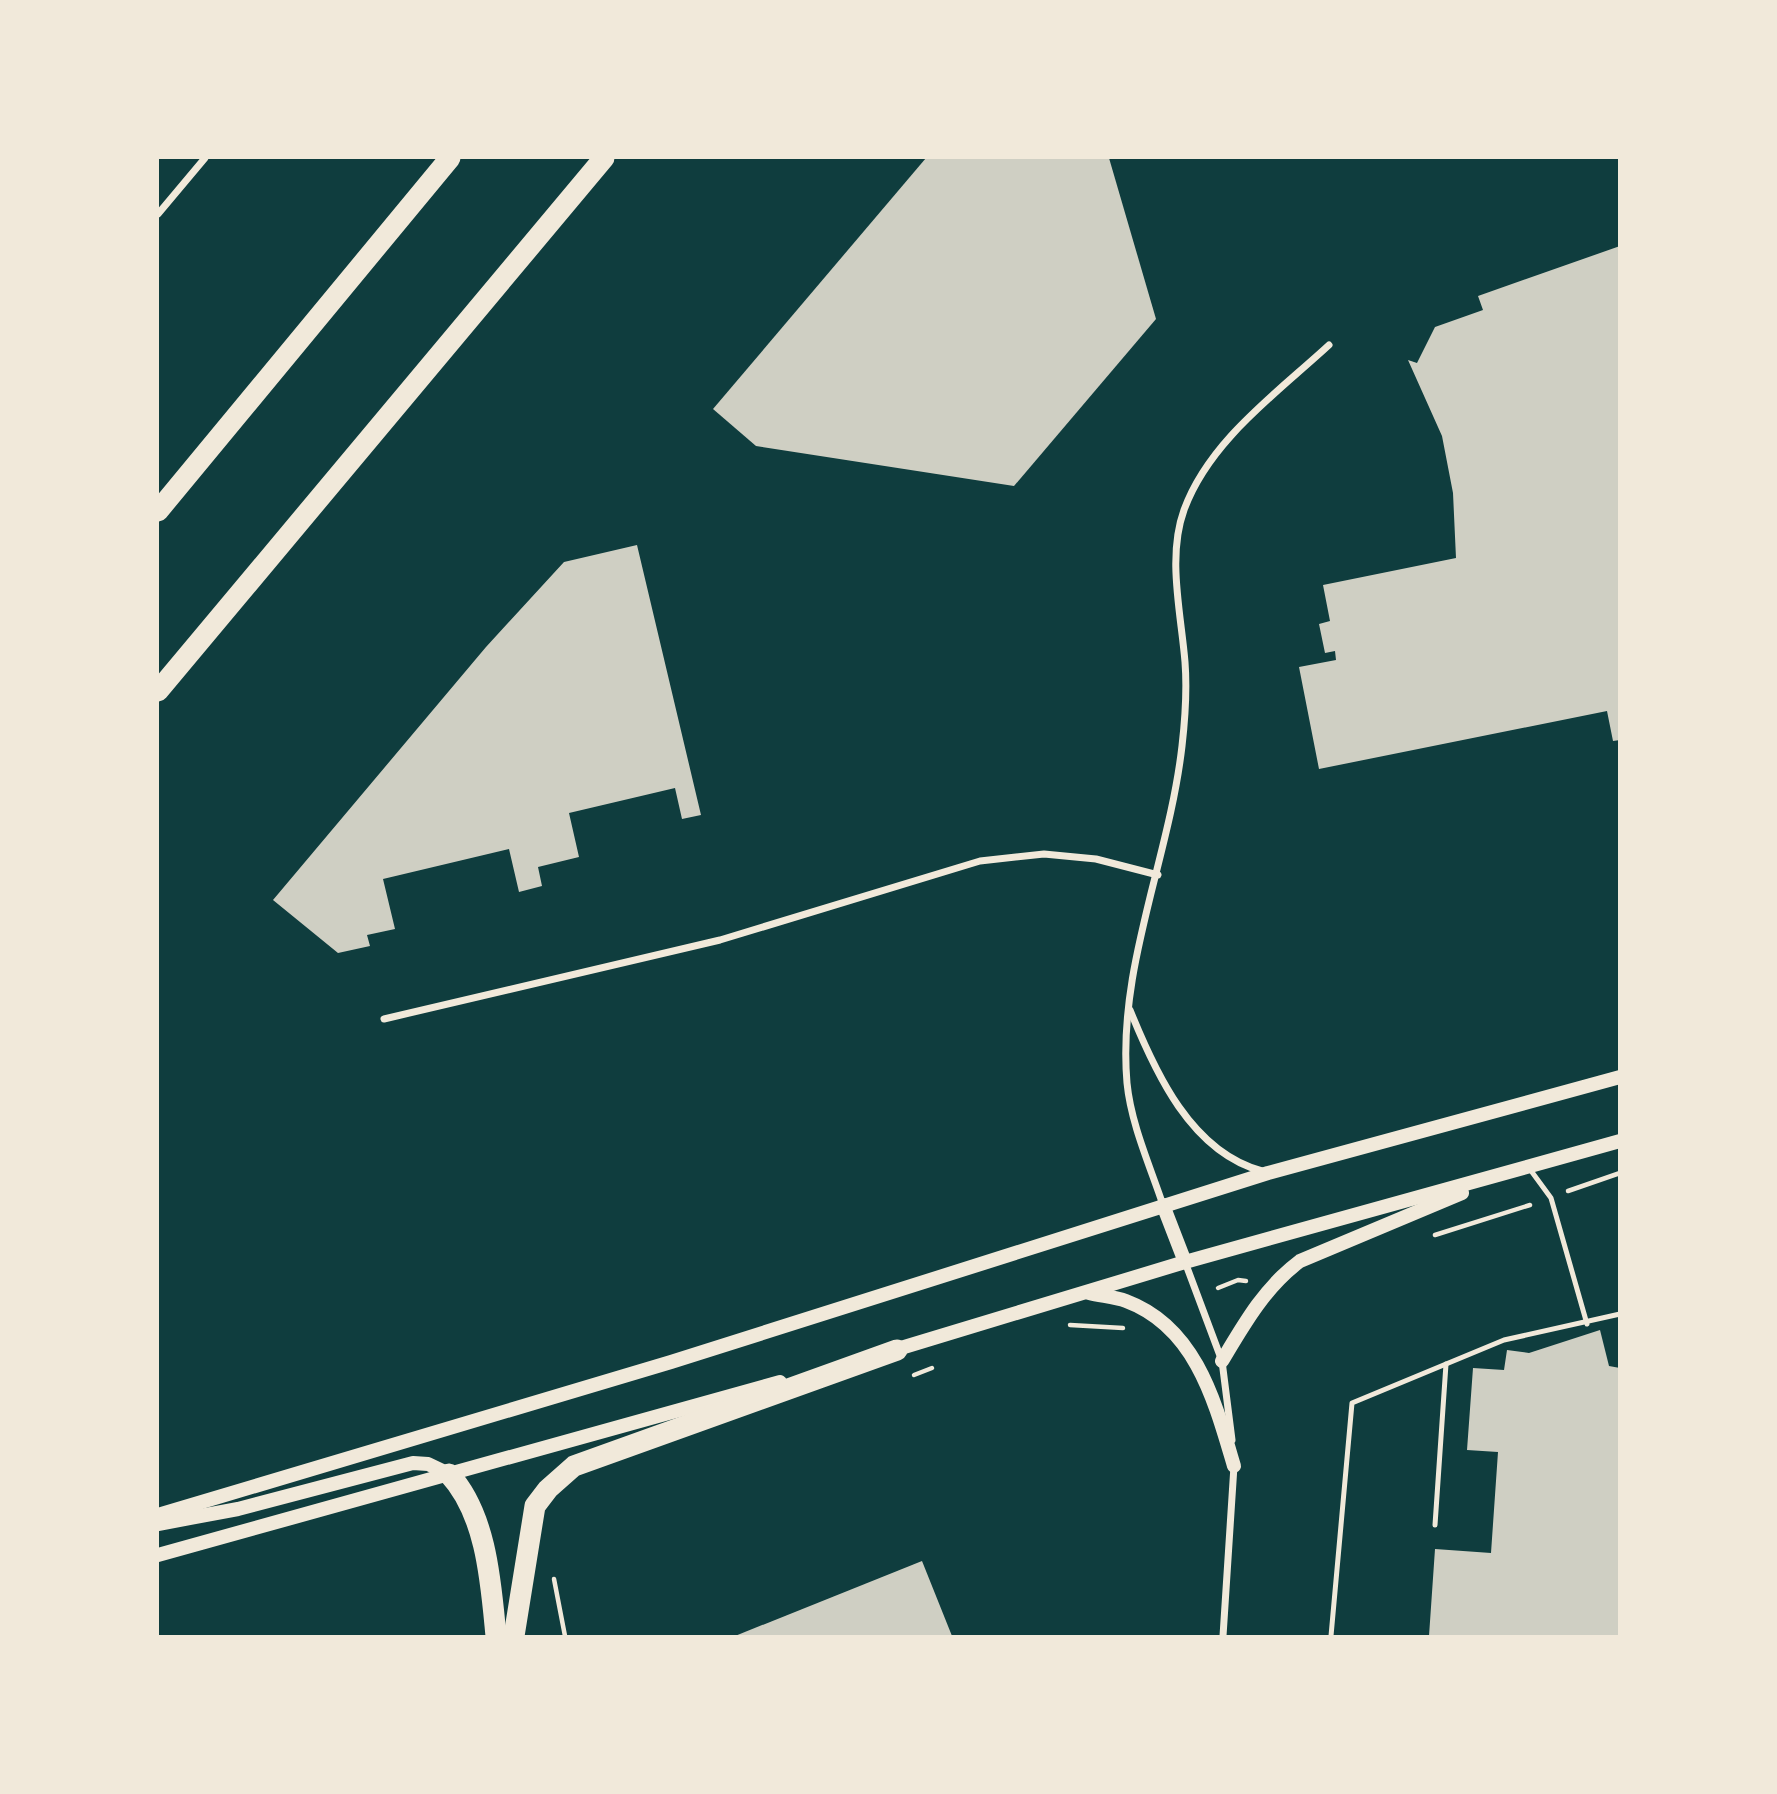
<svg xmlns="http://www.w3.org/2000/svg" width="1777" height="1794" viewBox="0 0 1777 1794" font-family="'Sofia Sans Condensed',sans-serif">
<rect width="100%" height="100%" fill="#0f3d3e"/>
<g fill="#cfcfc3">
<path d="M926,158H1109L1156,319L1014,486L756,446L713,409Z"/>
<path d="M1620,246V740L1613,741L1607,711L1319,769L1299,667L1336,660L1335,651L1325,653L1319,624L1330,621L1323,585L1456,558L1453,493L1442,436L1408,360L1417,363L1435,327L1483,310L1478,296Z"/>
<path d="M637,545L701,815L682,819L675,788L569,813L579,857L538,867L542,886L519,892L509,849L383,879L395,929L367,935L370,946L338,953L273,900L486,647L564,562Z"/>
<path d="M1600,1330L1609,1366L1620,1368V1636H1429L1435,1549L1491,1553L1498,1452L1467,1450L1473,1368L1504,1370L1507,1350L1529,1353Z"/>
<path d="M922,1561L952,1636H735Z"/>
</g>
<g fill="none" stroke-linecap="round" stroke-linejoin="round">
<g stroke="#f1e9da" stroke-width="4.5">
<path d="M1568,1191L1620,1173"/>
<path d="M1435,1235L1530,1205"/>
<path d="M1218,1288L1238,1280L1246,1281"/>
<path d="M1070,1325L1123,1328"/>
<path d="M914,1375L932,1368"/>
<path d="M554,1579L565,1636"/>
</g>
<g stroke="#f1e9da" stroke-width="5">
<path d="M1529,1168L1551,1198L1587,1324"/>
<path d="M1435,1525L1446,1364"/>
<path d="M1331,1636L1352,1403L1504,1340L1620,1314"/>
</g>
<g stroke="#f1e9da" stroke-width="7">
<path d="M158,214L205,158"/>
<path d="M1130,1010C1155,1072 1191,1152 1262,1171"/>
<path d="M384,1019L720,940L980,861L1044,854L1096,859L1158,875"/>
<path d="M1163,1205C1150,1166 1131,1124 1127,1083C1117,968 1169,860 1182,746C1185,720 1187,688 1185,662C1181,613 1167,557 1184,510C1209,441 1277,393 1329,345"/>
<path d="M1185,1262L1222,1361L1232,1440"/>
<path d="M1223,1636L1234,1466"/>
</g>
<g stroke="#f1e9da" stroke-width="14">
<path d="M1163,1205L1185,1262"/>
<path d="M1089,1293C1101,1296 1115,1297 1126,1301C1196,1327 1215,1402 1234,1466"/>
<path d="M891,1351L1185,1262L1620,1141"/>
<path d="M1222,1361C1244,1324 1265,1287 1300,1261L1462,1193"/>
<path d="M158,1515L671,1362L1268,1173L1620,1077"/>
<path d="M158,1524L238,1509L413,1463L428,1464L449,1474"/>
<path d="M158,1555L780,1382"/>
</g>
<g stroke="#f1e9da" stroke-width="21">
<path d="M158,511L450,158"/>
<path d="M158,691L604,158"/>
<path d="M449,1474C487,1515 491,1584 496,1636"/>
<path d="M514,1636L535,1506L548,1489L574,1466L897,1350"/>
</g>
</g>
<rect width="1777" height="1794" fill="none" stroke="#f1e9da" stroke-width="318"/>
</svg>
